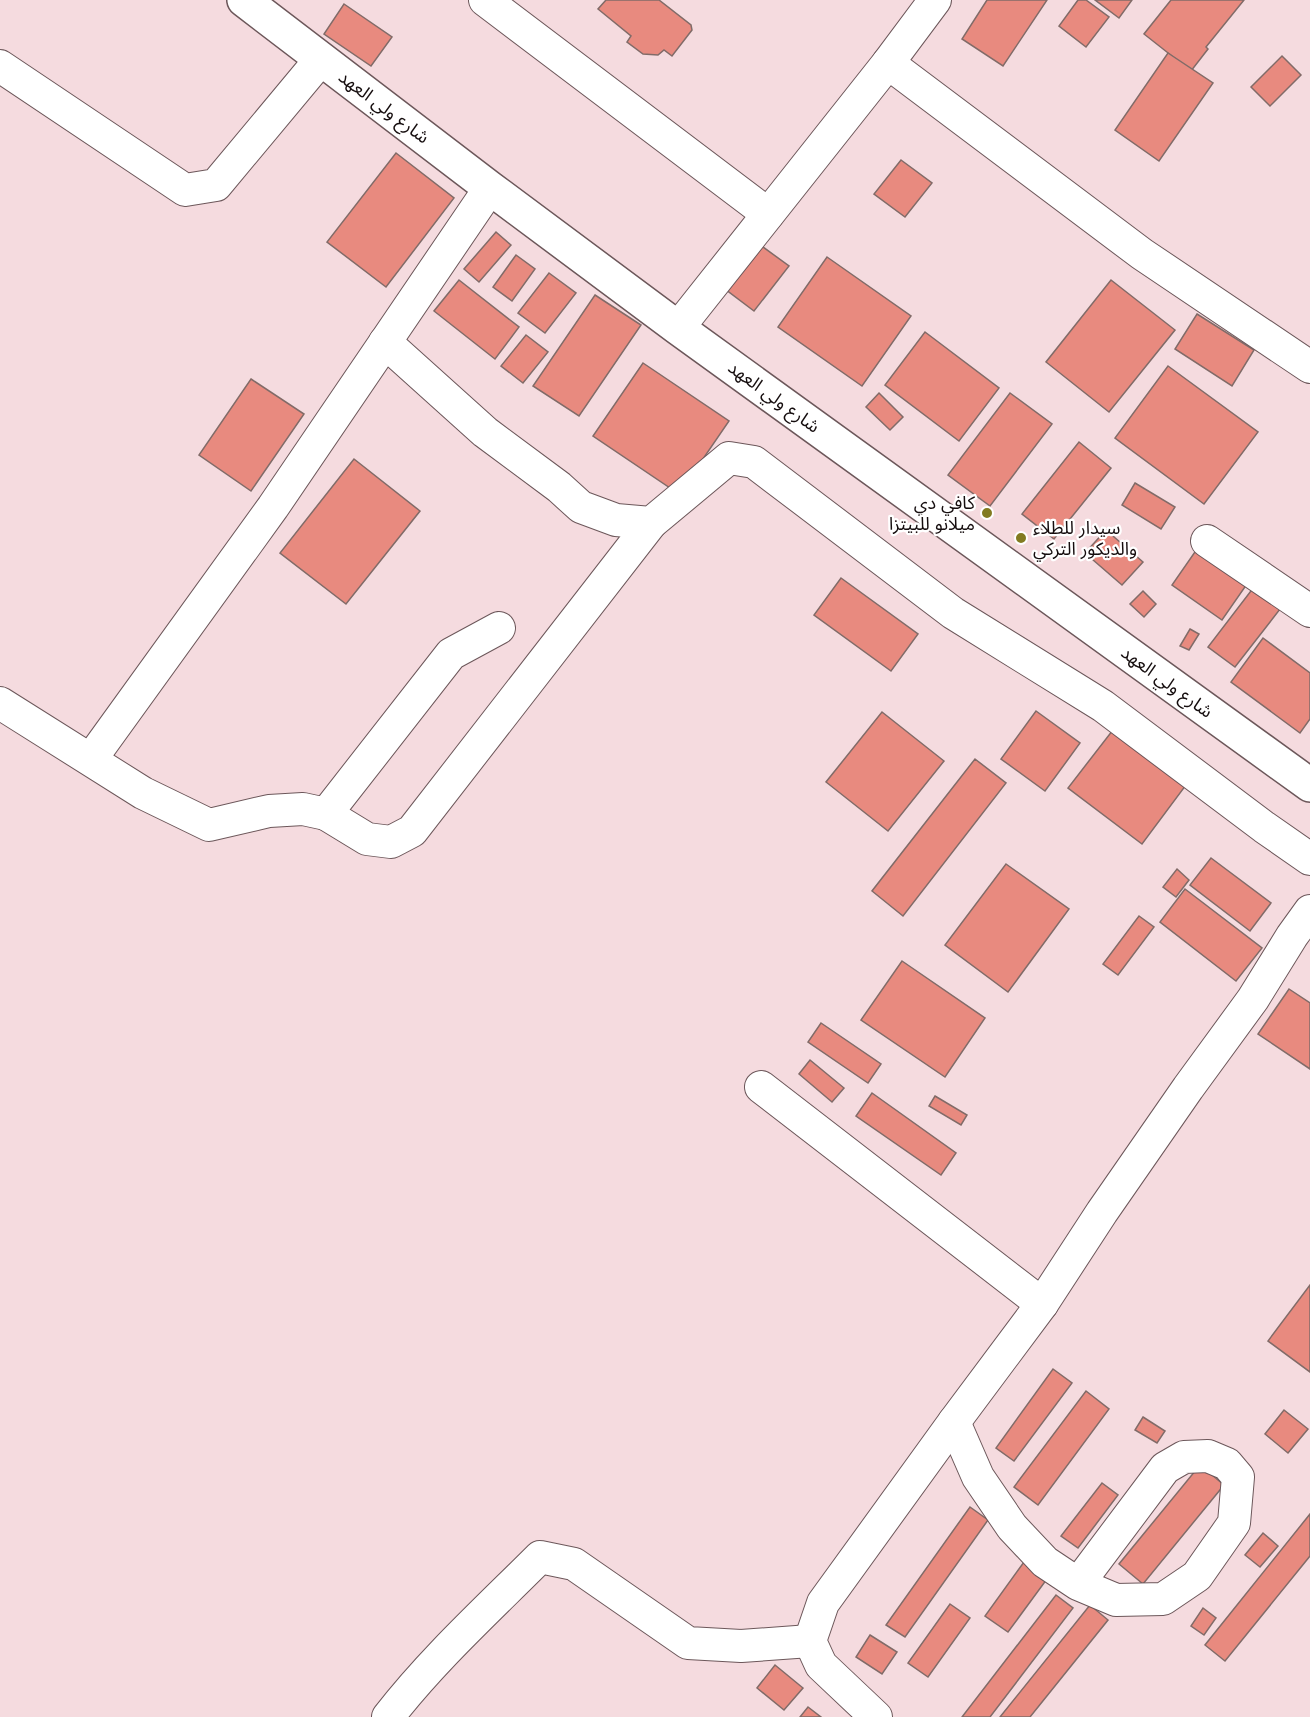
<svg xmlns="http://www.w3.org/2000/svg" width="1310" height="1717" viewBox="0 0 1310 1717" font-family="Helvetica,'Noto Sans Arabic',sans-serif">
<rect width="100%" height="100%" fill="#f5dbdf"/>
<g fill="#e88a7f" stroke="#816b68" stroke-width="1.5">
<path d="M606,0H659L691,25L692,30L672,56L664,50L658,55L643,54L627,42L631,36L598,9Z"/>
<path d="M987,0H1047L1003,66L962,39Z"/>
<path d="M1078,0H1086L1109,17L1086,47L1059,26Z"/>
<path d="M1095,0H1132L1119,18Z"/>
<path d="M1171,0H1244L1206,47L1208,49L1191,71L1144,34Z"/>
<path d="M344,4L392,37L371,66L324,34Z"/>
<path d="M1168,53L1213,83L1159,161L1115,130Z"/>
<path d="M1282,56L1301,75L1270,106L1251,87Z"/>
<path d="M396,153L454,198L386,287L327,242Z"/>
<path d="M901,160L932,183L905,217L874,194Z"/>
<path d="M496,232L511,245L479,282L464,269Z"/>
<path d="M759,244L789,266L754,311L725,289Z"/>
<path d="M516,255L535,269L512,301L493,287Z"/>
<path d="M827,257L911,316L862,386L778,327Z"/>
<path d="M549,273L576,293L545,333L518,313Z"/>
<path d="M459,280L519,327L495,359L434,311Z"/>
<path d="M1111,280L1175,330L1109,412L1046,362Z"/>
<path d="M595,295L641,325L579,416L533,386Z"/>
<path d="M1197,314L1254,350L1232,386L1175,349Z"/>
<path d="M925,332L999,388L959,441L885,385Z"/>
<path d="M526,335L548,352L523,383L501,366Z"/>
<path d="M643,363L729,421L679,494L593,436Z"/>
<path d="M1168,366L1258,432L1204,504L1115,438Z"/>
<path d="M251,379L304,414L251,491L199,455Z"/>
<path d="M879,393L903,417L890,430L866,407Z"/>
<path d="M1010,393L1052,424L990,506L948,475Z"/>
<path d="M1079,442L1111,468L1054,539L1022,514Z"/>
<path d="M354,459L420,511L346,604L280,553Z"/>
<path d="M1135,483L1175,507L1161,529L1122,505Z"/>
<path d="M1106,530L1143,562L1122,585L1085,553Z"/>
<path d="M1197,549L1247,584L1222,620L1172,585Z"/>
<path d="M841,578L918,634L891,671L814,615Z"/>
<path d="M1257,583L1284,604L1235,667L1208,647Z"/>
<path d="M1143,591L1156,604L1144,617L1130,604Z"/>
<path d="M1190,629L1199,634L1189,650L1180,646Z"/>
<path d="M1263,638L1310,673V719L1300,733L1231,682Z"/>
<path d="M1036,711L1080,743L1045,791L1001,759Z"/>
<path d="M882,712L944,761L888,831L826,782Z"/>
<path d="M1116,726L1189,781L1142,844L1068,788Z"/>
<path d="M975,759L1006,783L903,916L872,891Z"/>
<path d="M1211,858L1271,903L1250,931L1190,885Z"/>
<path d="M1006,864L1069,909L1008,992L945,945Z"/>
<path d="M1177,869L1189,880L1176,897L1163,887Z"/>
<path d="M1185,889L1262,948L1236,981L1160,922Z"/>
<path d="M1139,916L1154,927L1118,975L1103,964Z"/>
<path d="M902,961L985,1018L945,1077L861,1020Z"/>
<path d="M1289,989L1310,1003V1069L1258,1034Z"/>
<path d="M821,1023L881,1064L868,1083L808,1042Z"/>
<path d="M810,1060L844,1088L832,1102L799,1074Z"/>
<path d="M872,1093L956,1153L941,1175L856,1116Z"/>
<path d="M935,1096L967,1115L961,1125L929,1106Z"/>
<path d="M1310,1285V1372L1268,1341Z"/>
<path d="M1053,1369L1072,1383L1014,1461L996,1448Z"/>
<path d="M1086,1391L1109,1409L1038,1505L1014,1487Z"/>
<path d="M1284,1410L1308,1429L1288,1453L1265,1434Z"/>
<path d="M1143,1417L1165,1431L1157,1443L1135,1430Z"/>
<path d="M1200,1465L1224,1485L1143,1584L1119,1564Z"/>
<path d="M1102,1483L1118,1495L1078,1548L1061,1536Z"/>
<path d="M970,1507L988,1520L905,1637L886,1625Z"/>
<path d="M1310,1514V1556L1225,1661L1205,1645Z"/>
<path d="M1263,1533L1278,1546L1260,1567L1245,1555Z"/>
<path d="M1024,1562L1047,1579L1008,1632L985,1616Z"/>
<path d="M1056,1595L1073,1608L990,1717H962Z"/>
<path d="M950,1604L970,1618L928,1677L908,1663Z"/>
<path d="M1090,1605L1108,1620L1030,1717H1000Z"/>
<path d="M1203,1608L1216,1618L1204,1635L1191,1626Z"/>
<path d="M870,1635L897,1652L882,1674L856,1657Z"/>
<path d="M775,1665L803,1688L784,1710L757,1688Z"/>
<path d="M808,1707L821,1717H800Z"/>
</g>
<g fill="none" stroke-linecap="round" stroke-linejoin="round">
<defs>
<g id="minor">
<path d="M485,0L768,214"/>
<path d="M888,63L1142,254L1310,367"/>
<path d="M0,66L185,190L216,185L321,59"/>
<path d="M678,328L888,63L935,0"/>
<path d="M385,342L485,432L559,487L581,507L616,520L651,523L729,458L754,462L953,613L1103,706L1264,827L1310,859"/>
<path d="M1207,541L1310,611"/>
<path d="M0,703L143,793L209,825L269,811L303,809L326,814L451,654L499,628"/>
<path d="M91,759L273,507L490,188"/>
<path d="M326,814L367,839L391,842L412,831L651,523"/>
<path d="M761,1087L1042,1304"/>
<path d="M954,1422L978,1477L1012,1527L1045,1562L1078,1584L1116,1600L1163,1599L1197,1576L1234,1523L1238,1477L1227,1464L1208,1456L1184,1457L1165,1468L1078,1584"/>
<path d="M388,1717C433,1659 488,1609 540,1557L574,1564L688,1643L741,1646L810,1641"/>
<path d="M876,1717L821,1665L810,1641L823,1603L954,1422L1042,1304L1102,1212L1188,1088L1253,999L1292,936L1310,911"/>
</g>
<path id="secondary" d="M244,0L490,188L678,328L1310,785"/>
</defs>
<use href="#minor" stroke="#6c575a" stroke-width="34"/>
<use href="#secondary" stroke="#6c575a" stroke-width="36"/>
<use href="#minor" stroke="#fff" stroke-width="32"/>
<use href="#secondary" stroke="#fff" stroke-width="33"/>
</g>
<g fill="#827b21" stroke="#fff" stroke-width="2">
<circle cx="987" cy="513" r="6"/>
<circle cx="1021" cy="538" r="6"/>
</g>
<g text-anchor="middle" stroke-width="4.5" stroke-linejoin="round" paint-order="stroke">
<g font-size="18" fill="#150d0e" stroke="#fff">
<text transform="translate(384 107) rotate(37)" y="6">شارع ولي العهد</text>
<text transform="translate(774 397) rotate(36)" y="6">شارع ولي العهد</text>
<text transform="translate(1167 682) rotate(36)" y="6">شارع ولي العهد</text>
</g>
<g font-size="18" fill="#150d0e" stroke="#fff" text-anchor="end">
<text x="975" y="509">كافي دي<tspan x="975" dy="21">ميلانو للبيتزا</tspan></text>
<text x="1033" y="534" text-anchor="start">سيدار للطلاء<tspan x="1033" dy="21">والديكور التركي</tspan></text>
</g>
</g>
</svg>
